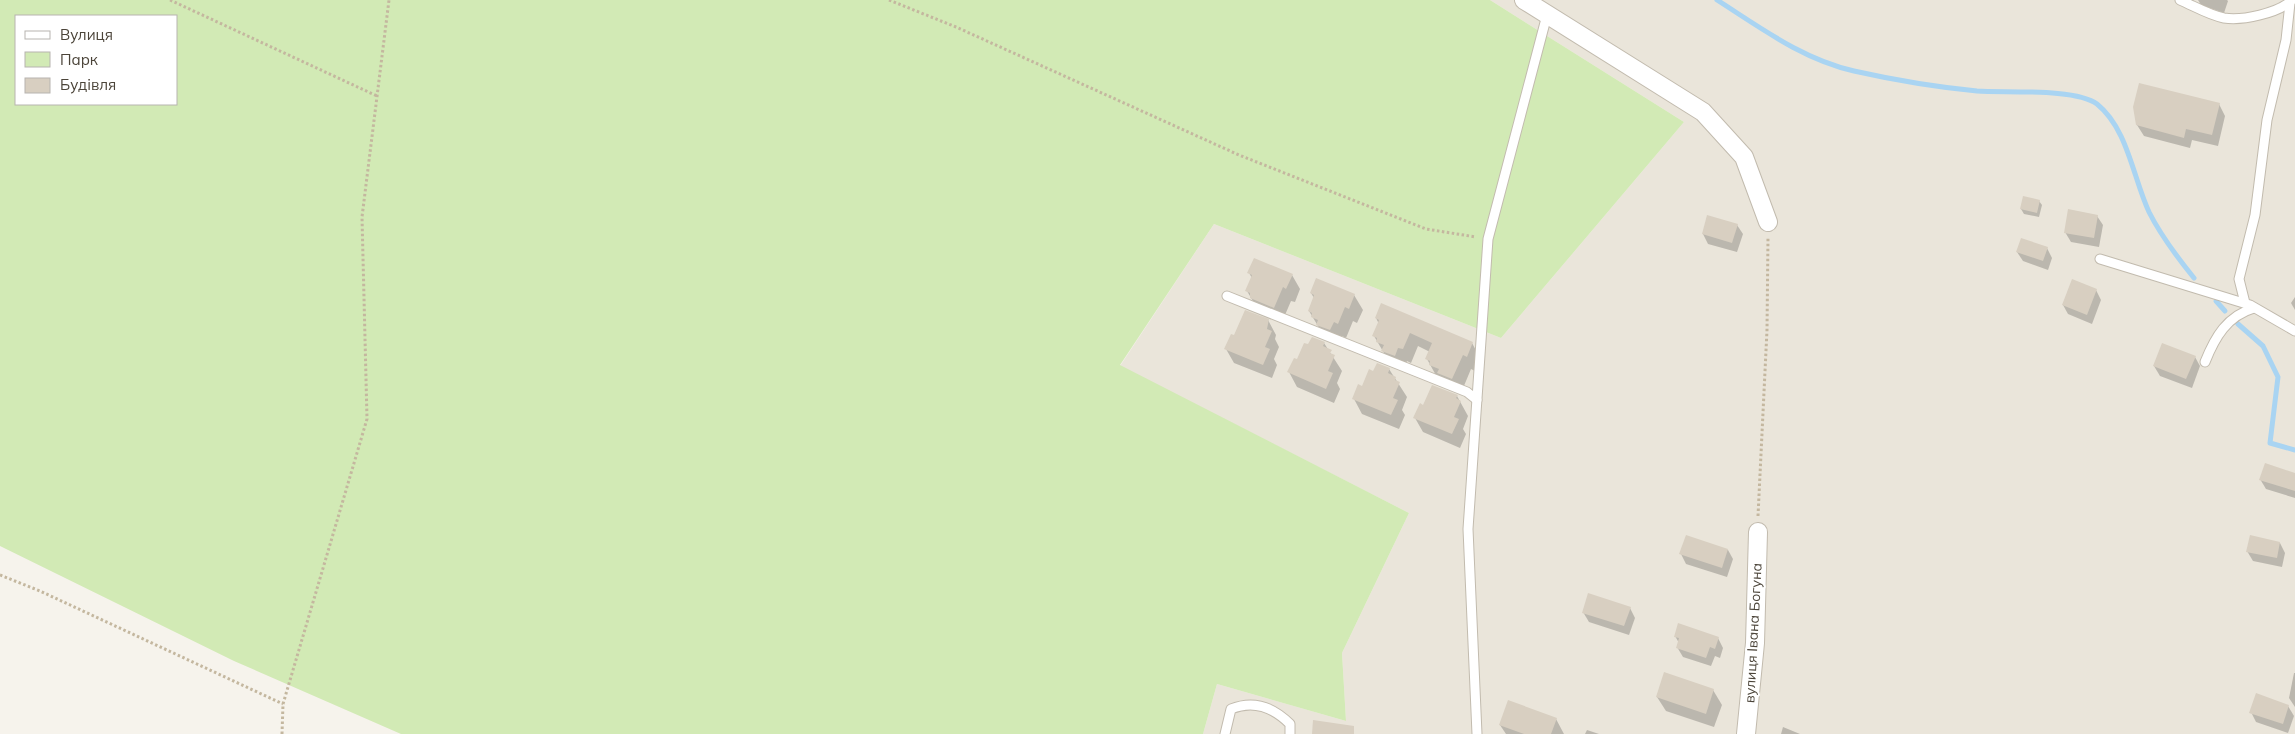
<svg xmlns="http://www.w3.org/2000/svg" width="2295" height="734" viewBox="0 0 2295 734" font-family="Mulish,sans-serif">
<rect width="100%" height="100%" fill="#f6f3ec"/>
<path fill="#eae5da" d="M1490,0H2295V734H1203L1217,684L1346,721L1342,653L1409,513L1120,366L1214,224L1501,338L1684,122Z"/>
<path fill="#d2eab5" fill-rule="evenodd" d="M0,0H1490L1684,122L1501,338L1214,224L1120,365L1409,513L1342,653L1346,721L1217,684L1203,734H401L234,661L0,546ZM16,16H176V104H16Z"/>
<g fill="#0003">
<path d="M2198,0H2227L2228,1L2224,13L2201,5Z"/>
<path d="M2219,104L2225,116L2218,146L2192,140L2190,148L2144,136L2137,125Z"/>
<path d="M2039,201L2042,205L2039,217L2024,214L2021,209Z"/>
<path d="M2097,216L2103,225L2099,247L2071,242L2065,232Z"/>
<path d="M1737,225L1743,234L1737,252L1708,244L1703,234Z"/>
<path d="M2047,248L2052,258L2048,270L2023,261L2017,252Z"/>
<path d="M1249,273L1292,275L1300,289L1295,302L1291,301L1282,322L1260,313L1247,291L1252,278Z"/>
<path d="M2096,290L2101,300L2092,324L2068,314L2063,305Z"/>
<path d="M1311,293L1354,295L1363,310L1357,323L1353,321L1346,338L1342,336L1338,344L1321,331L1309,311L1314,298Z"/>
<path d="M2295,297V310L2291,303Z"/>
<path d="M1376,318L1472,343L1480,358L1475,371L1471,369L1461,393L1438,379L1427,359L1430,352L1418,346L1411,363L1407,361L1403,370L1391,365L1374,336L1379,324Z"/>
<path d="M1268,320L1276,335L1275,339L1279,347L1274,359L1277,365L1272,378L1234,363L1226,349L1235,337Z"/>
<path d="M1324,343L1342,371L1337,383L1340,389L1334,403L1297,387L1289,372L1298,361Z"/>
<path d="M2195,357L2200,366L2192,388L2160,376L2154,366Z"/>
<path d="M1389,369L1407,397L1402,410L1405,415L1399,429L1362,414L1354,399L1374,373Z"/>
<path d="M1457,396L1468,416L1463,429L1466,434L1460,448L1423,432L1415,418L1424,406Z"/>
<path d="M2295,474V498L2266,489L2260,479Z"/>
<path d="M2280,543L2285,553L2282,567L2253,561L2247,551Z"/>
<path d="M1728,550L1733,559L1727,577L1686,564L1681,554Z"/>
<path d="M1630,608L1635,618L1629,635L1589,622L1583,612Z"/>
<path d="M1675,636L1718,638L1723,648L1720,658L1715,656L1711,666L1683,657L1677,647L1679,643Z"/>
<path d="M2294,673H2295V707L2289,698Z"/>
<path d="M1713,690L1722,705L1714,727L1666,711L1657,697Z"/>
<path d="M2288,706L2294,716L2288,733L2256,722L2251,712Z"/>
<path d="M1556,719L1564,734H1506L1500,725Z"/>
<path d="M1783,727L1800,734H1781Z"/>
<path d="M1587,730L1599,734H1585Z"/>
</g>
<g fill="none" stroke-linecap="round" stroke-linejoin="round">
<g stroke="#a9d4f2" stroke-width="5">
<path d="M1717,0C1761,28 1802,59 1854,71C1894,80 1936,87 1977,91C2006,93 2076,88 2097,104C2128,129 2133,178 2149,212C2161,236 2177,257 2194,278"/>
<path d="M2216,301L2225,311"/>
<path d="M2238,324L2263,346L2278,377L2270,443L2295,450"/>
</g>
</g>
<g fill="#d8cfc1">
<path d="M2139,83L2220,103L2212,135L2186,129L2184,138L2136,125L2133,107Z"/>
<path d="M2023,196L2040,200L2037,213L2020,209Z"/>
<path d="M2068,209L2098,215L2094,238L2064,233Z"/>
<path d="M1707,215L1738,224L1732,243L1702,234Z"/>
<path d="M2021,238L2048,247L2043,261L2016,252Z"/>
<path d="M1254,258L1293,274L1286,289L1283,287L1274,308L1250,298V293L1245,291L1252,275L1247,273Z"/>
<path d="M1316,278L1355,294L1349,309L1345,307L1338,324L1334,322L1330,330L1316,325L1318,320L1311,317L1312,313L1308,311L1314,295L1310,293Z"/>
<path d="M2072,279L2097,289L2087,315L2062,305Z"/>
<path d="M1381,303L1473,342L1467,357L1463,355L1452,379L1437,373L1439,369L1429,365L1430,361L1425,359L1432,343L1410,333L1403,349L1398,348L1395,356L1381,351L1384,345L1376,342L1377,338L1372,336L1379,320L1375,318Z"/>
<path d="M1245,310L1269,319L1267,329L1272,331L1265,347L1270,349L1263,365L1224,349L1231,334L1234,335Z"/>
<path d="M1312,337L1325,342L1323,346L1332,350L1330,353L1335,355L1328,371L1333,373L1326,389L1287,372L1294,358L1297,359L1304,343L1308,344Z"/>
<path d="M2162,343L2196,356L2186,379L2153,366Z"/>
<path d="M1377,363L1390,368L1388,373L1396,377L1395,380L1400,382L1393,398L1398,400L1391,415L1352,399L1358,384L1362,386L1369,369L1373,371Z"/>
<path d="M1432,385L1458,395L1456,398L1461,401L1454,417L1459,419L1452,434L1413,418L1420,403L1423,405Z"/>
<path d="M2265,463L2295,473V491L2259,480Z"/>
<path d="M1686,535L1728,549L1722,568L1679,554Z"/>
<path d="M2250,535L2280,542L2277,558L2246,552Z"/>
<path d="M1588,593L1631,607L1624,626L1582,613Z"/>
<path d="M1678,623L1719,637L1715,649L1710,647L1706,658L1676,648L1679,638L1674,637Z"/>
<path d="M1664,672L1714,689L1706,714L1656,697Z"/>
<path d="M2256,693L2289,705L2283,724L2249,713Z"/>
<path d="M1508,700L1557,718L1551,734H1524L1499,725Z"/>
<path d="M1313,720L1354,726V734H1312Z"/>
</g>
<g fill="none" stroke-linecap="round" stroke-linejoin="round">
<defs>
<g id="lane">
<path d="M2180,0C2194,6 2209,15 2224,18C2242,21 2279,13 2292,0"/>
<path d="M2100,259L2250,305L2295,331"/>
<path d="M1227,296L1467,392L1477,400"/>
<path d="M2245,303L2239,279L2255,215L2267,120L2286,40L2290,3"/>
<path d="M2205,362C2215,337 2227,316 2254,308"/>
<path d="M1225,734L1231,709C1253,700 1273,707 1290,724V734"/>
<path d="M1477,734L1468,529L1488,239L1547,15"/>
</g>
<g id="street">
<path d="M1524,0L1703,112L1744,157L1768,222"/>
<path d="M1746,734L1755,643L1758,532"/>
</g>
</defs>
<use href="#lane" stroke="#c2bbae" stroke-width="11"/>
<use href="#street" stroke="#c2bbae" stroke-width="20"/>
<g stroke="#c4b79f" stroke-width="3" stroke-dasharray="2.5 2.5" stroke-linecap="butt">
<path d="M170,0L377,96"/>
<path d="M889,0L956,27L1239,155L1426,229L1476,237"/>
<path d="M1758,516L1767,330L1768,237"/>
<path d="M0,575L40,591L283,704"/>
<path d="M282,734L283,704L367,419L362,217L389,0"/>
</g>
<use href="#lane" stroke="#fff" stroke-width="9"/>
<use href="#street" stroke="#fff" stroke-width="18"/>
</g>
<g text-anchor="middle" stroke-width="4" stroke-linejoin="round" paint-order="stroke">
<g font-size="14" fill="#4b4439" stroke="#fff">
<text transform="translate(1753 633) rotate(-87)" y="5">вулиця Івана Богуна</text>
</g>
</g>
<rect x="15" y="15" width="162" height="90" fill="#ffffff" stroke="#b7b4b0"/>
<rect x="25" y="31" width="25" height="8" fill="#ffffff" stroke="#b7b4b0"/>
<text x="60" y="40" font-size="15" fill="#4b4439">Вулиця</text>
<rect x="25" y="52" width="25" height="15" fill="#d2eab5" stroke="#b7b4b0"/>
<text x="60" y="65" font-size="15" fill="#4b4439">Парк</text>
<rect x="25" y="78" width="25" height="15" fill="#d8cfc1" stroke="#b7b4b0"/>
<text x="60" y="90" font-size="15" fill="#4b4439">Будівля</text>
</svg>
